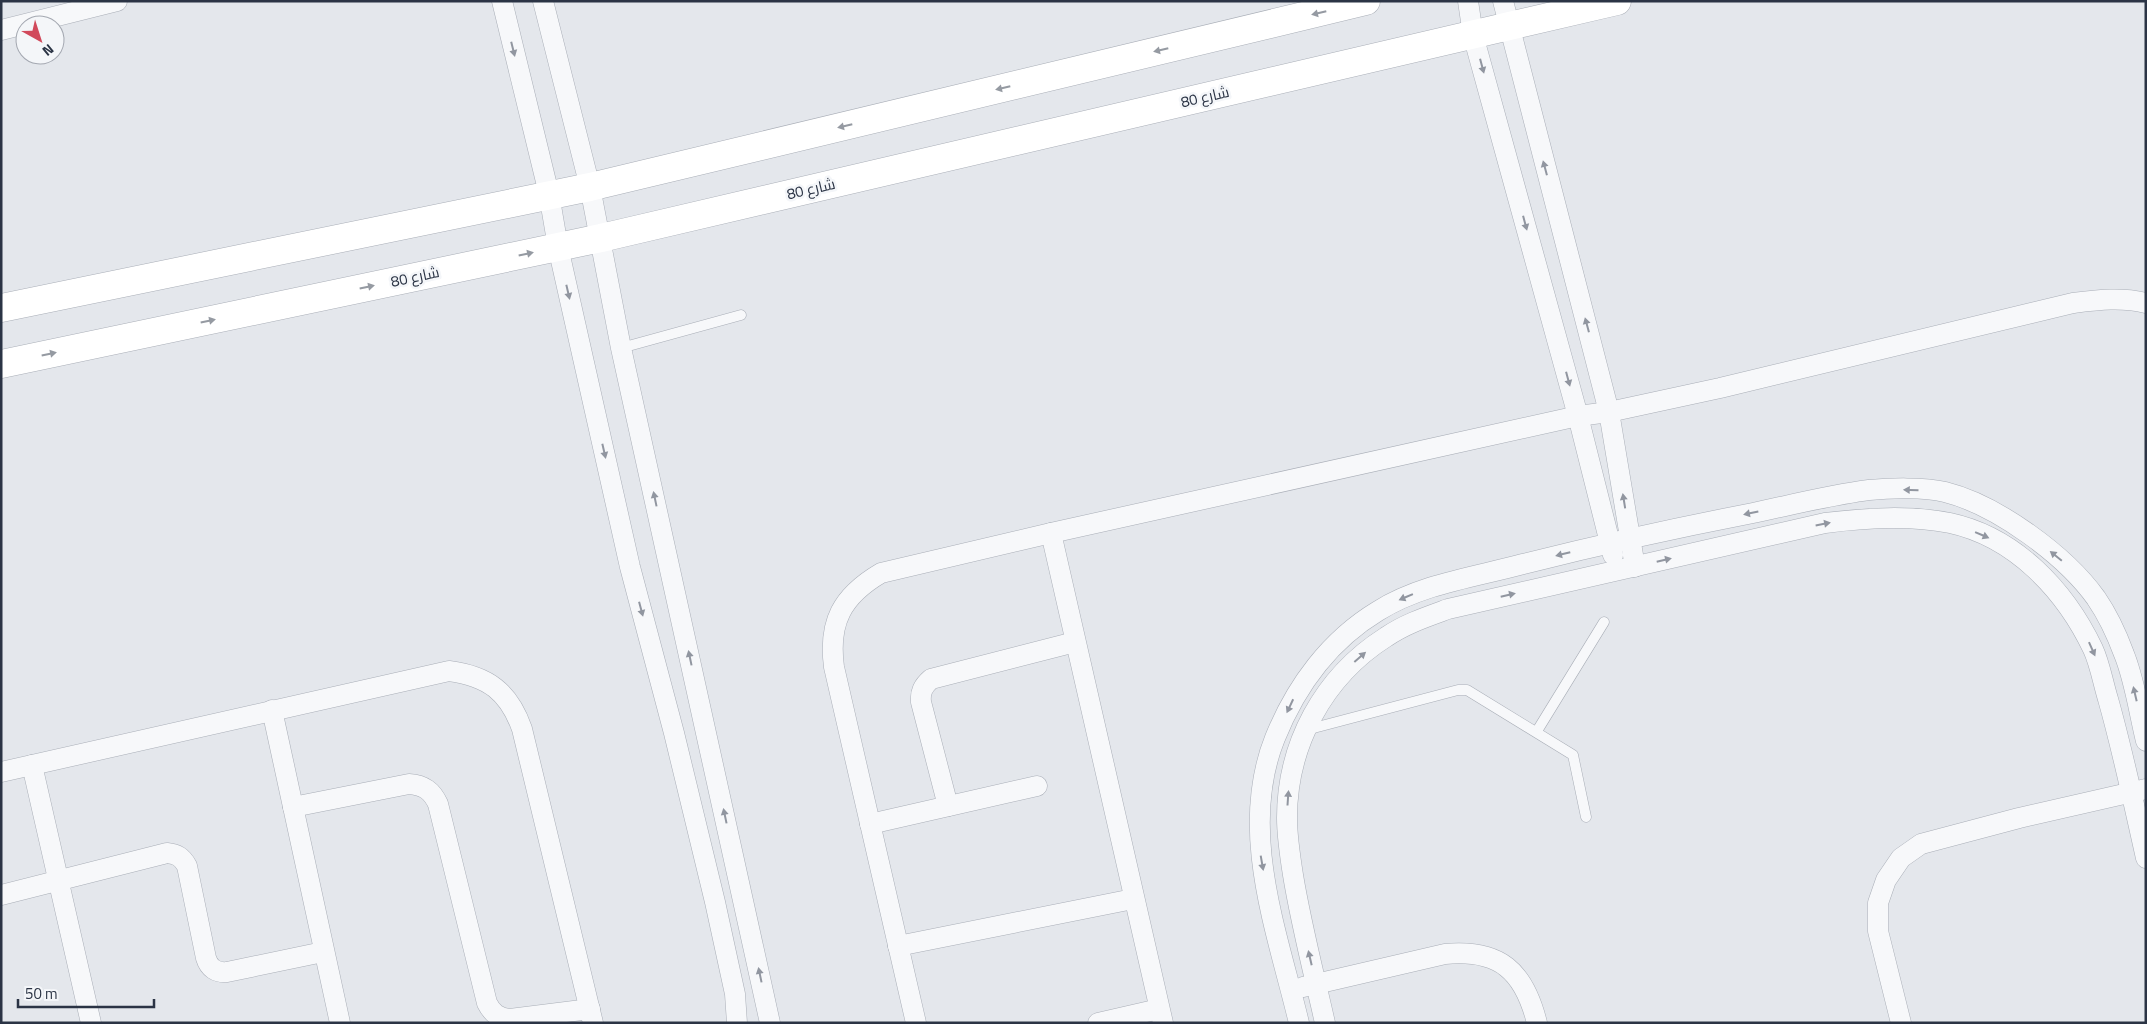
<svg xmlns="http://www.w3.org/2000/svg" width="2147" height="1024" viewBox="0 0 2147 1024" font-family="'Titillium Web',Cairo,sans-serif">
<rect width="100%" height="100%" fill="#e4e7ec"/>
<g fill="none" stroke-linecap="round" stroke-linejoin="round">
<defs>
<g id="lane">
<path d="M621,348L741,315"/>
<path d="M1306,730L1458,690H1467L1573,755L1586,817"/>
<path d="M1537,731L1604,622"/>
</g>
<g id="street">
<path d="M502,1L549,194L558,247L630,567L674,733L715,902L735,994L737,1023"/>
<path d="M543,1L590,187L621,348L770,1023"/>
<path d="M1468,1L1473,35L1578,416L1613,555"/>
<path d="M1503,1L1609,412L1635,567"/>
<path d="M1,30L117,1"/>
<path d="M1051,533L1163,1023"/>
<path d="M272,710L340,1023"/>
<path d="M32,765L91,1023"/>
<path d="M1,772L449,671C488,676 509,692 522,729L593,1023"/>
<path d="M948,806L921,702C920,692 923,686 931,679L1075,642"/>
<path d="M293,807L409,784C424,785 432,791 438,804L487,1003C492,1013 498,1018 510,1019L590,1009"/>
<path d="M870,824L1037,786"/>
<path d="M1,895L167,853C177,854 182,857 187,866L206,958C209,968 216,973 227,972L323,952"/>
<path d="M898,946L1133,899"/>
<path d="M1303,987L1445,954C1500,949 1524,971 1537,1023"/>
<path d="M916,1023L834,667C828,622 842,596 881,573L1051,533L1578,416L1609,412L1720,388L2073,303C2098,300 2121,297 2146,303"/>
<path d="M1098,1023L1159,1009"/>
<path d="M1299,1023C1277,931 1238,830 1275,738C1296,686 1330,640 1378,611C1421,584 1475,577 1523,564C1599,545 1676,528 1753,513C1791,505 1830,495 1869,490C1890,488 1924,487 1945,492C1997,505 2065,555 2096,598C2107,614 2117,635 2124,654C2135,681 2139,713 2146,741"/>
<path d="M1325,1023C1314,974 1301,924 1293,875C1290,856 1287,837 1287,818C1287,745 1323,677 1386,637C1405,624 1426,617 1448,609L1825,523C1866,518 1909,515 1950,523C2015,537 2065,590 2093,649C2100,664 2103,683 2108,699C2123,752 2134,805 2146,858"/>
<path d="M1901,1023L1878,931V903L1886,880L1901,858L1921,844L2019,818L2146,789"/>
</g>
<g id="secondary">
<path d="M1,308L590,187L1366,1"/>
<path d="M1,364L601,238L1617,1"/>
</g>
</defs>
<use href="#lane" stroke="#a9aeb7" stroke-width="11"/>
<use href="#street" stroke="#a9aeb7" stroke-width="21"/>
<use href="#secondary" stroke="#a9aeb7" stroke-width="29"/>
<use href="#lane" stroke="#f7f8fa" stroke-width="10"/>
<use href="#street" stroke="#f7f8fa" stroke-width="20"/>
<use href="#secondary" stroke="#fff" stroke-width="28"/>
</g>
<defs><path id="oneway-solid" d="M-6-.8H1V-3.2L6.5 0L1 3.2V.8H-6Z" transform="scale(1.25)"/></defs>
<g fill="#959aa2">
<use href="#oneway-solid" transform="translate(1319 13) rotate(167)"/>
<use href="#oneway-solid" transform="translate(1161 50) rotate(167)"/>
<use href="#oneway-solid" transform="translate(1003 88) rotate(167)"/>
<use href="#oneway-solid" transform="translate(845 126) rotate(167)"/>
<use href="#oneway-solid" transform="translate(526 254) rotate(-12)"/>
<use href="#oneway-solid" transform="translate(367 287) rotate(-12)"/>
<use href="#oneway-solid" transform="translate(208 321) rotate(-12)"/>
<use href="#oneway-solid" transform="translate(49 354) rotate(-12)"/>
</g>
<g fill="#9196a0">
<use href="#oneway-solid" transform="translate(513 49) rotate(76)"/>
<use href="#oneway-solid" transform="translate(1482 66) rotate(75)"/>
<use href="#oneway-solid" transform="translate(1545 168) rotate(-105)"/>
<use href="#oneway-solid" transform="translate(1525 223) rotate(75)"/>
<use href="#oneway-solid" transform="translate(568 292) rotate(77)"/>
<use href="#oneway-solid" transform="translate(1587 325) rotate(-105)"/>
<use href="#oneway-solid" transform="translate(1568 379) rotate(75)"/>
<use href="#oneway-solid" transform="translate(604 451) rotate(77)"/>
<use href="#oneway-solid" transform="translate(1911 490) rotate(-178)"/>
<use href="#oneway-solid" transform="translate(655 499) rotate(-102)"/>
<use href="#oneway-solid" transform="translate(1624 501) rotate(-99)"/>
<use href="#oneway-solid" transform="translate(1751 513) rotate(168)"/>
<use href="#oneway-solid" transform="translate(1823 524) rotate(-11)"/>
<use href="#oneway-solid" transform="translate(1982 535) rotate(23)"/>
<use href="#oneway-solid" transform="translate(1563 554) rotate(166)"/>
<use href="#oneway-solid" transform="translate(2056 556) rotate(-141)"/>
<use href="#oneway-solid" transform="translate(1664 560) rotate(-13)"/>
<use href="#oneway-solid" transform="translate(1508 595) rotate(-13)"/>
<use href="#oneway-solid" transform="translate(1406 597) rotate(157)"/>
<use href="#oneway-solid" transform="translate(641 609) rotate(75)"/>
<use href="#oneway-solid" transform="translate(2092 649) rotate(66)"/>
<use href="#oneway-solid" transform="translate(1360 657) rotate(-41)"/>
<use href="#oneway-solid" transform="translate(690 658) rotate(-102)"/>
<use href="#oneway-solid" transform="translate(2135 694) rotate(-103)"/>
<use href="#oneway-solid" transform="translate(1290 706) rotate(115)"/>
<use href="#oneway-solid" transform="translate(1288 798) rotate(-86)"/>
<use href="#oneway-solid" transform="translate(725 816) rotate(-102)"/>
<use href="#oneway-solid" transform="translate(1262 863) rotate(80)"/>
<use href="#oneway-solid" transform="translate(1310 958) rotate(-103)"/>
<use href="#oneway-solid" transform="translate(760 975) rotate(-102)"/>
</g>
<g text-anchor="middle" stroke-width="5" stroke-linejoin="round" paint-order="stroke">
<g font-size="15" fill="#2b3445" stroke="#f4f6f9">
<text transform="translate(1205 97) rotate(-13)" y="5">شارع 80</text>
<text transform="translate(811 189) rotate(-13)" y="5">شارع 80</text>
<text transform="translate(415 277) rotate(-12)" y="5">شارع 80</text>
</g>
</g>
<rect width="2147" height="1024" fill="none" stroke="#2b3445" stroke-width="5"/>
<g transform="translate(40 40) rotate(141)"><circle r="24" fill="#f4f6f9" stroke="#a4a8b1"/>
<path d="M0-4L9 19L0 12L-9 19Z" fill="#d1495b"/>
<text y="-8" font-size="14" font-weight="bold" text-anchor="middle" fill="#2b3445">N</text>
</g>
<path d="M18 999v8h136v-8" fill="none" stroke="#2b3445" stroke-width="2.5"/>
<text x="25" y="999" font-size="15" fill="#2b3445" stroke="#f4f6f9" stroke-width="4" paint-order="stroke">50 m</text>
</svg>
